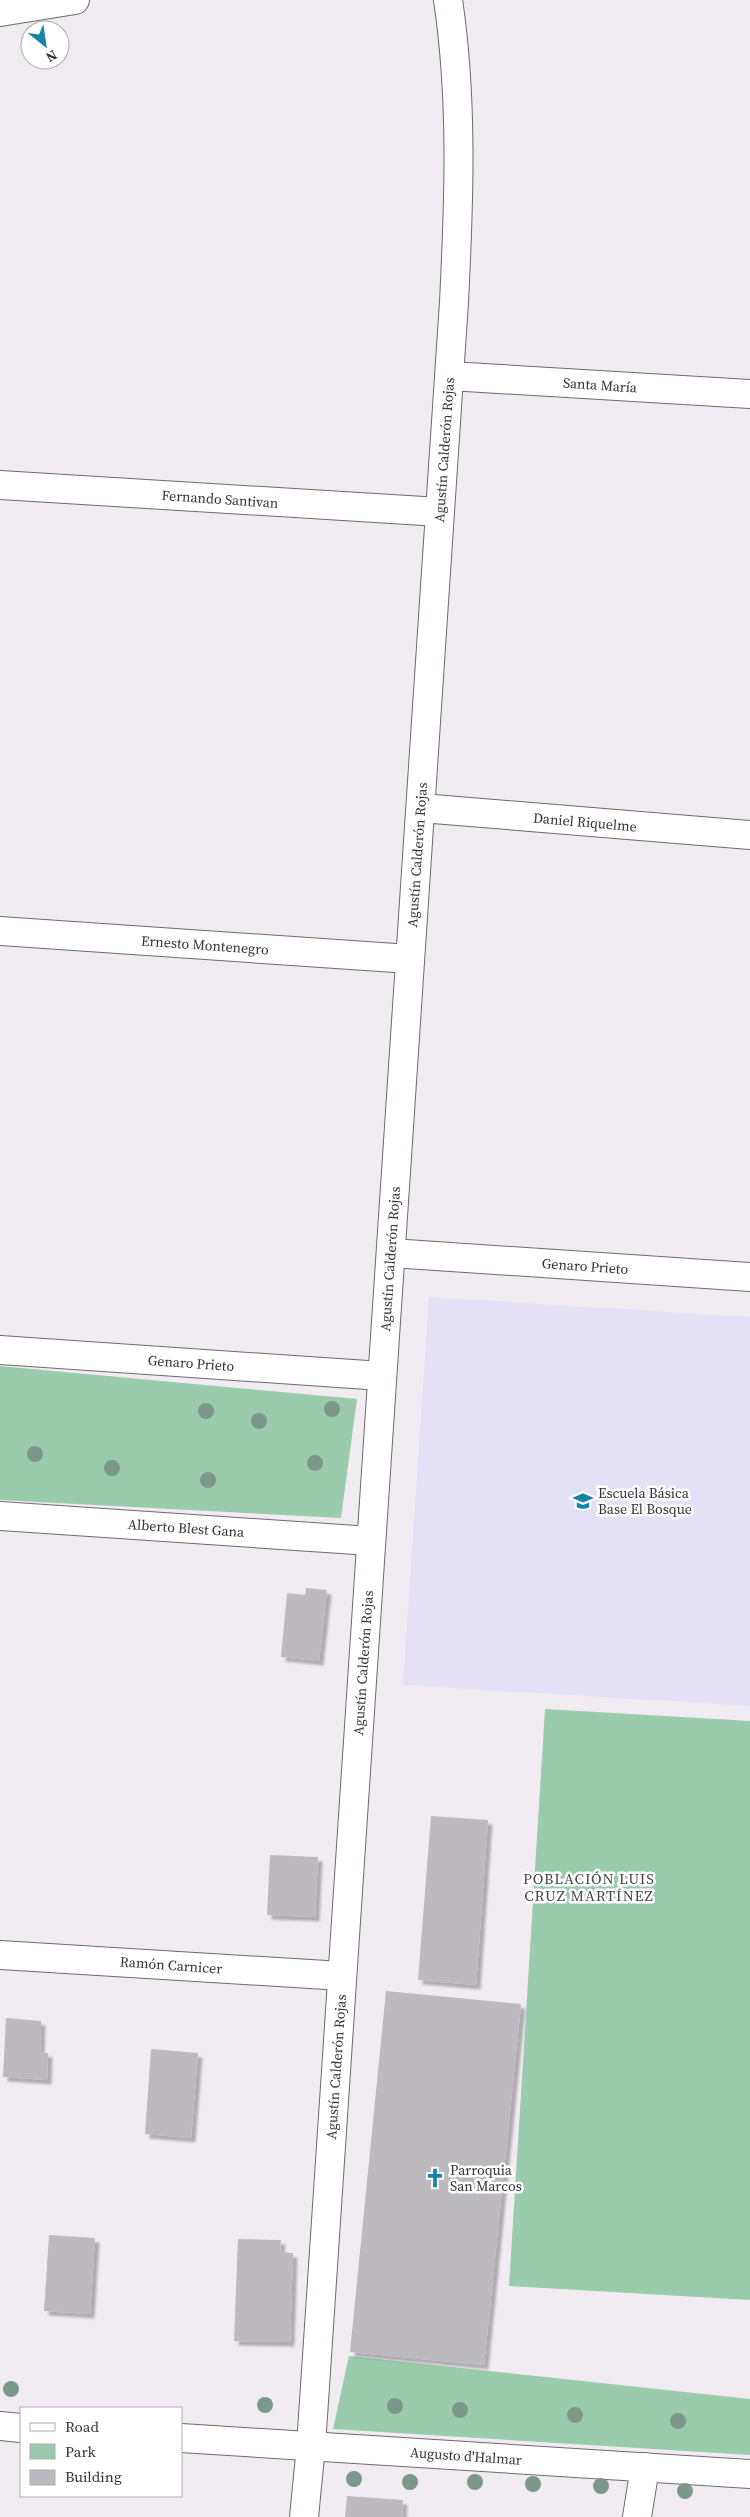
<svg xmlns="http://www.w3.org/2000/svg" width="750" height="2517" viewBox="0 0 750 2517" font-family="'Source Serif 4',serif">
<defs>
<filter id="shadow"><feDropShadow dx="4.5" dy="4.5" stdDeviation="1" flood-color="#0004"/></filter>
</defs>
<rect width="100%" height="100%" fill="#f0ecf2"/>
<path fill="#e4e1f7" d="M429,1297L750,1317V1706L403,1685Z"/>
<g fill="#9acbac">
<path d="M0,1366L357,1399L341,1518L0,1500Z"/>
<path d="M545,1709L750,1721V2300L509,2286Z"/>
<path d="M349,2356L750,2399V2455L333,2429Z"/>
</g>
<g fill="#bdbabf" filter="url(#shadow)">
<path d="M306,1588L327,1590L319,1661L281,1657L287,1593L305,1595Z"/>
<path d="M431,1816L488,1820L476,1985L418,1980Z"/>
<path d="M270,1855L318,1857L315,1917L267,1915Z"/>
<path d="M386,1991L521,2004L484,2365L350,2352Z"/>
<path d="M6,2018L41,2021L40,2052L48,2053L47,2080L3,2077Z"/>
<path d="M151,2049L198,2053L191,2138L145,2134Z"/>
<path d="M49,2235L95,2238L90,2314L44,2311Z"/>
<path d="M238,2239L281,2240L280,2252L293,2253L290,2342L234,2341Z"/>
<path d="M347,2496L403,2500L402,2517H345Z"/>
</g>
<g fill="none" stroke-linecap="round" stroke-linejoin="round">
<defs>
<g id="minor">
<path d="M0,12L75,0"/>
<path d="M450,376L750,394"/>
<path d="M0,485L440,512"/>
<path d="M421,808L750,835"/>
<path d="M0,931L410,959"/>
<path d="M391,1253L750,1277"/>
<path d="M0,1350L382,1376"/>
<path d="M0,1516L371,1541"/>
<path d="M0,1955L342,1976"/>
<path d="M0,2426L21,2428"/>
<path d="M181,2438L750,2474"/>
<path d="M304,2517L311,2446L454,302C459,202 463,100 448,0"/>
<path d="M637,2517L645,2467"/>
</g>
</defs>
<use href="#minor" stroke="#6d6a6e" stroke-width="30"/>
<use href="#minor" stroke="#fff" stroke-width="28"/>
</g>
<g fill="#7c988b">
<circle cx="332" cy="1409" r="8"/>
<circle cx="206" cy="1411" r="8"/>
<circle cx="259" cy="1421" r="8"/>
<circle cx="35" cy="1454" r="8"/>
<circle cx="315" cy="1463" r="8"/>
<circle cx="112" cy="1468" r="8"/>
<circle cx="208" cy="1480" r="8"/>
<circle cx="11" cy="2389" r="8"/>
<circle cx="265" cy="2405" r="8"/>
<circle cx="395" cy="2406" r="8"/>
<circle cx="460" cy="2410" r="8"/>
<circle cx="575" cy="2415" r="8"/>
<circle cx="678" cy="2421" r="8"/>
<circle cx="354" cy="2479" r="8"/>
<circle cx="410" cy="2482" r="8"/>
<circle cx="475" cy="2482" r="8"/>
<circle cx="533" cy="2484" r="8"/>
<circle cx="601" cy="2486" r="8"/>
<circle cx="685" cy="2491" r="8"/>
</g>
<defs>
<symbol id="school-bare" viewBox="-9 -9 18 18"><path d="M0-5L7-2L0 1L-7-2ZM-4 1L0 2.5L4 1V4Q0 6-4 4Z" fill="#1783ab" stroke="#fff" stroke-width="2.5" paint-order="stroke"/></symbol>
<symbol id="church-bare" viewBox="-9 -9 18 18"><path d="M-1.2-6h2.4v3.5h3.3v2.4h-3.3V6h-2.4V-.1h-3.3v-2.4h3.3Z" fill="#1783ab" stroke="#fff" stroke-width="2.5" paint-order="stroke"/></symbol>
</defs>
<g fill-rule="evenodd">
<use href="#school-bare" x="569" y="1487" width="28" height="28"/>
<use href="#church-bare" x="421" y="2164" width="28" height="28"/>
</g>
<g text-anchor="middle" stroke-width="5" stroke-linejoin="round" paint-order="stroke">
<g font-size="14" fill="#343335" stroke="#fff">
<text transform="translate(600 385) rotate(4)" y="5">Santa María</text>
<text transform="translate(444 450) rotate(-86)" y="5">Agustín Calderón Rojas</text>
<text transform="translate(220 499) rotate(4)" y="5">Fernando Santivan</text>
<text transform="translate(585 822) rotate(5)" y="5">Daniel Riquelme</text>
<text transform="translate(417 855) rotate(-86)" y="5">Agustín Calderón Rojas</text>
<text transform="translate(205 945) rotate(4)" y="5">Ernesto Montenegro</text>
<text transform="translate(390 1259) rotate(-86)" y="5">Agustín Calderón Rojas</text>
<text transform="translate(585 1266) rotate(4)" y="5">Genaro Prieto</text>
<text transform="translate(191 1363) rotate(4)" y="5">Genaro Prieto</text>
<text transform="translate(186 1528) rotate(4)" y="5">Alberto Blest Gana</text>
<text transform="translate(363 1663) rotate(-86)" y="5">Agustín Calderón Rojas</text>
<text transform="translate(171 1965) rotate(4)" y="5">Ramón Carnicer</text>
<text transform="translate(336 2067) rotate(-86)" y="5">Agustín Calderón Rojas</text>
<text transform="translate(466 2456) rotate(4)" y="5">Augusto d'Halmar</text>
</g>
<g font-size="14" fill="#343335" stroke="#fff" text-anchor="start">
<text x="598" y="1498">Escuela Básica<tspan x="598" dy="16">Base El Bosque</tspan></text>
<text x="450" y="2175">Parroquia<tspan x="450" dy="16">San Marcos</tspan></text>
</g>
<g font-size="15" letter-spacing="1" fill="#48454a" stroke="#fff">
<text x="589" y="1884">POBLACIÓN LUIS<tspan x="589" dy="17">CRUZ MARTÍNEZ</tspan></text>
</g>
</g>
<rect x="20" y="2407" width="162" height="90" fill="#ffffff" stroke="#aeadae"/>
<rect x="30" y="2423" width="25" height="8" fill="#ffffff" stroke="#aeadae"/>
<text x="65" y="2432" font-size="15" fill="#343335">Road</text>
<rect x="30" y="2444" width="25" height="15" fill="#9acbac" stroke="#aeadae"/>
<text x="65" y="2457" font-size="15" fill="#343335">Park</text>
<rect x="30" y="2470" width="25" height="15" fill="#bdbabf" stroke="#aeadae"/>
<text x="65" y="2482" font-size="15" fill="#343335">Building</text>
<g transform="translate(45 45) rotate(150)"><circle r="24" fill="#ffffff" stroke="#aeadae"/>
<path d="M0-4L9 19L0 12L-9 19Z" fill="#1783ab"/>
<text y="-8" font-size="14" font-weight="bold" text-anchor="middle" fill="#343335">N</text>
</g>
</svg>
